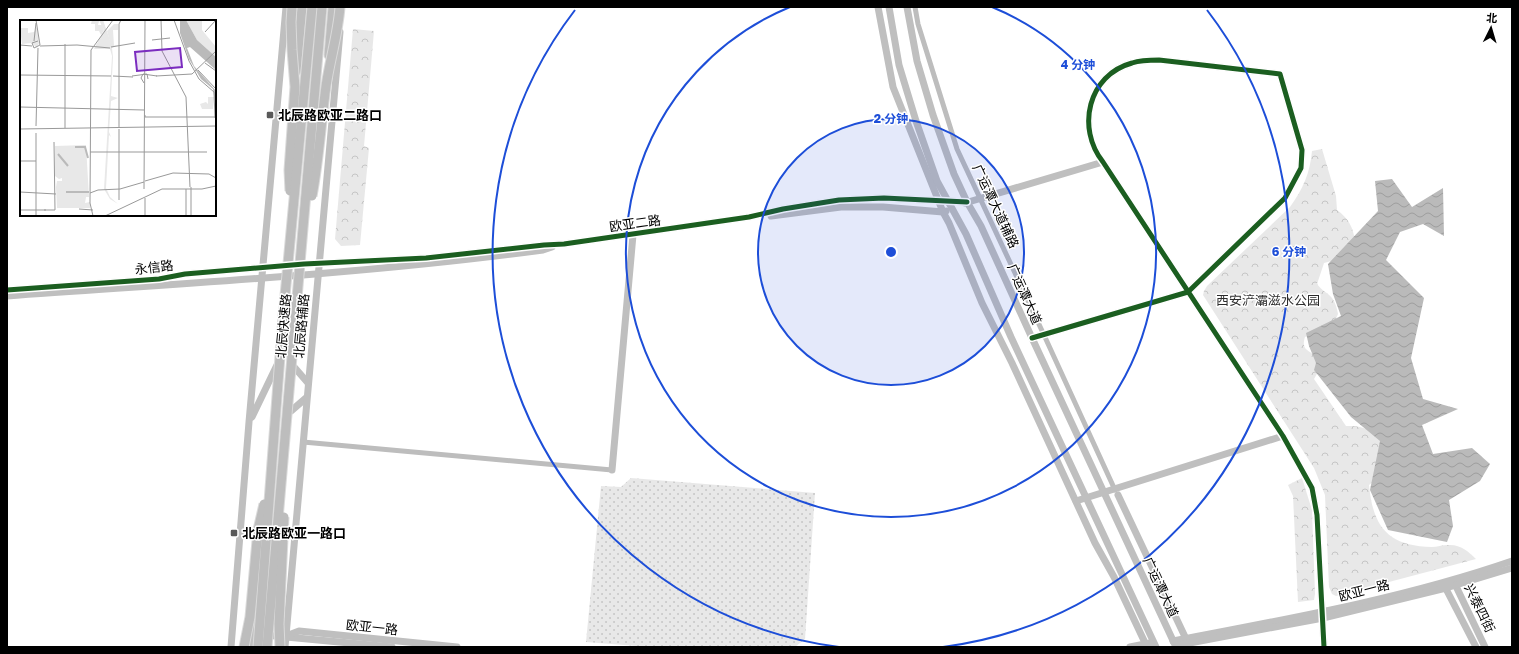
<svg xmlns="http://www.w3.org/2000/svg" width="1519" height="654" viewBox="0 0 1519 654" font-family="'Golos Text','Noto Sans SC',sans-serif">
<defs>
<pattern id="grass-dots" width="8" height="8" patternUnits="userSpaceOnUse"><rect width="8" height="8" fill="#e8e8e8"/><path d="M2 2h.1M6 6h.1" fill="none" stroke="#c5c5c5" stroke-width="1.8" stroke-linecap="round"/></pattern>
<pattern id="forest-crowns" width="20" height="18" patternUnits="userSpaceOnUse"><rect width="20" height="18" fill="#e8e8e8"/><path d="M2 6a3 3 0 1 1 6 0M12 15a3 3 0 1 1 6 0" fill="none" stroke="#c5c5c5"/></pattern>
<pattern id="water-waves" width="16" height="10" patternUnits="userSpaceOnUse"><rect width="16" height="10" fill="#bababa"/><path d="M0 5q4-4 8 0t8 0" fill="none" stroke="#9e9e9e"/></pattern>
</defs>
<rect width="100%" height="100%" fill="#fff"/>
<path fill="url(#grass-dots)" d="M631,478L815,493L805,639L795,647H649L586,642L601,486L621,487Z"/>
<g fill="url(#forest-crowns)">
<path d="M353,29L374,31L364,146L369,148L360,245L341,246L335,239Z"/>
<path d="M1322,149L1336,196L1337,210C1349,219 1353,227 1355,241L1339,259L1324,263L1317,284C1322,291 1327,292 1332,298C1335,302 1337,308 1338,314L1335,321L1305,337C1300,352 1312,350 1316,358C1318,362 1318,368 1318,372L1314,379L1346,426C1361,425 1377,430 1382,445C1385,453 1382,466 1382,474L1369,485C1373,527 1388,546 1432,547C1437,547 1442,545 1448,545C1460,544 1468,551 1476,559L1336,596L1332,594L1329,587L1325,495L1314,468L1203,295L1204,291L1207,286L1290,207C1303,189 1310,173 1312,151Z"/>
<path d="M1302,478L1312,510L1315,594L1314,600L1298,602L1293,496L1288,485Z"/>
</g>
<path fill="url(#water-waves)" d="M1392,179L1412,207L1443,188L1444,236L1423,224L1400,232L1386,260L1424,298L1411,358L1423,399L1458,409L1422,425L1433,454L1472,448L1490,464L1480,481L1449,500L1453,526L1447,542L1388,530L1370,490L1380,441L1351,417L1314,370L1316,363L1309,346L1306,333L1341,316L1333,294L1328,264L1378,211L1375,181Z"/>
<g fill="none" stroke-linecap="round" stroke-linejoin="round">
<defs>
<g id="highway">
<path d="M329,55L333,7"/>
<path d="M296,71L302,7"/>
</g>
</defs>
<use href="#highway" stroke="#dbdbdb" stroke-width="11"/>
<g stroke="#bdbdbd" stroke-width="5">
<path d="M915,7L918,24L957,149L1044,335L1115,490"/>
<path d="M303,442L612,470"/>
</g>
<g stroke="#bfbfbf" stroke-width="7">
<path d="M878,7L893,87L943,212L949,223L982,303L1012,363L1095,543L1114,577L1147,647"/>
<path d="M889,7L899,65L916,121L937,181L966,234L1011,337L1156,647"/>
<path d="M907,7L917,61L933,115L954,174L967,202L981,226L1032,338L1176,647"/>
<path d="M965,203L1103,162"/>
<path d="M771,216L841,207H883L943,212L946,211"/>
<path d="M7,290L159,279L185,274L304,264L426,258L544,245L564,244L749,217L783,209L839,200L884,198L967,202"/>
<path d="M7,296C186,283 366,274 543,250L552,247"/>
<path d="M1032,338L1188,292L1285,198L1301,168L1302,150L1280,74L1159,60C1150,60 1141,60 1132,63C1088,75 1076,128 1103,162L1283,436L1312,488L1317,515L1324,647"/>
<path d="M295,368L308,383"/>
<path d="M291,411L306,398"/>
<path d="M252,417L277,365"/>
<path d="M612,470L633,235"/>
<path d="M1118,495L1187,641"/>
<path d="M1076,501L1283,436"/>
<path d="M1454,582L1485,647"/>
<path d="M1444,585L1476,647"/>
<path d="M265,635L392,647"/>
<path d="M286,636L299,631L457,647"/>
<path d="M1173,641C1287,619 1402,599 1512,561"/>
<path d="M1179,645L1323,618L1446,588L1512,568"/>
<path d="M231,647L249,422L286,7"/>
<path d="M253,647L257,603"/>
<path d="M285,647L340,32"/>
<path d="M1130,647L1150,643"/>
</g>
<use href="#highway" stroke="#bdbdbd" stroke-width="9"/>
<defs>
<g id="highway-bridge">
<path d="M290,191L289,170L295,87L292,50L291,22L292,7"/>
<path d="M312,196C319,159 321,123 326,86C330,59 338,34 340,7"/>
<path d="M244,647L250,617L258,530L264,504"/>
<path d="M258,647L283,317L312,7"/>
<path d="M267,647L322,7"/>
<path d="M280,647L279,624L284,517"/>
</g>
</defs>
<use href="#highway-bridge" stroke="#dbdbdb" stroke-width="11" stroke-linecap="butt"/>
<use href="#highway-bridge" stroke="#bdbdbd" stroke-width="9"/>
<defs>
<g id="cycleway">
<path d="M7,290L159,279L185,274L304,264L426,258L544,245L564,244L749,217L783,209L839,200L884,198L967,202"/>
<path d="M1032,338L1188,292L1285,198L1301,168L1302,150L1280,74L1159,60C1150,60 1141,60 1132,63C1088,75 1076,128 1103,162L1283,436L1312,488L1317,515L1324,647"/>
</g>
</defs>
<use href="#cycleway" stroke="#fff" stroke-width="8"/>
<use href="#cycleway" stroke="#1b5e20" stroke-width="5"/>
</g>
<circle cx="891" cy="252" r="133" fill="#1d4ed8" fill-opacity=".12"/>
<g fill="none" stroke="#1d4ed8" stroke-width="2">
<circle cx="891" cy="252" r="133"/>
<path d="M992 7A265 265 0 1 1 790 7"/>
<path d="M839 647A398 398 0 0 1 575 10M1207 10A398 398 0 0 1 943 647"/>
</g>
<g fill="#595959" stroke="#fff" stroke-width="1.5">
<rect x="266" y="111" width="8" height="8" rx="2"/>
<rect x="230" y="529" width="8" height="8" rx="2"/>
</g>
<g text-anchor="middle" stroke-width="3" stroke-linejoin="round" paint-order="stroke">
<g font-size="13" font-weight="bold" fill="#000" stroke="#fff" text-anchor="start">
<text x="278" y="120">北辰路欧亚二路口</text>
<text x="242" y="538">北辰路欧亚一路口</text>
</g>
<g font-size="13" fill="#000" stroke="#fff">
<text transform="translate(996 206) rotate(65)" y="5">广运潭大道辅路</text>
<text transform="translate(635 223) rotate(-8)" y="5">欧亚二路</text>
<text transform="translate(154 267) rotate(-7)" y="5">永信路</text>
<text transform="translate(1025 294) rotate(66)" y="5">广运潭大道</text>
<text transform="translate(283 326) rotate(-85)" y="5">北辰快速路</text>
<text transform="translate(301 326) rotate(-85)" y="5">北辰路辅路</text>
<text transform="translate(1161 587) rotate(65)" y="5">广运潭大道</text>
<text transform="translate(1364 590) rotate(-14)" y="5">欧亚一路</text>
<text transform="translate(1480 608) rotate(64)" y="5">兴泰四街</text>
<text transform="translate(372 627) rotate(6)" y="5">欧亚一路</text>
</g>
<g font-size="13" fill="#2c2c2c" stroke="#fff">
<text x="1268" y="305">西安浐灞滋水公园</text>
</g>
</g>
<g transform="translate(20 20)">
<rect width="196" height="196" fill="#fff"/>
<path d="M72,0L79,1L78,5H82L84,10L81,15L79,11H75V4H71ZM94,4H98V10H93L94,26H91L87,11ZM188,77H194L193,89H182L180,84L186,82L188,84Z" fill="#e8e8e8"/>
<path d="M79,0H83L92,26L98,25L92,28L93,37L91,76L98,78L91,81L89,112L91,117L89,115L86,168L90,177L98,184L90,179L84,169L92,36L90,29H74L84,10ZM166,0H182V10L196,27V37L177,20ZM17,7L19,23L17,28L12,23L2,24L0,8H8V13L14,12ZM66,125L69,177H66L65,183L70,182V188H37L36,167L37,161H42V158L39,159L35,156V126Z" fill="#e8e8e8"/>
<path d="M160,0H166L177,20L196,37V50L170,27L167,28L174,46L196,71V89L193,69L181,59L169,39L160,13Z" fill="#bababa"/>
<path fill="none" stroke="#bababa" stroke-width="2" d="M55,127H65L68,138M38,134L48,146M46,172H69"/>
<path fill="none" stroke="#999" stroke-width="1" d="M16,0L20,25L14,28L12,23L18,21M141,0L142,31L166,77L170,167M154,0L169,41L179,59L194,72L195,98M185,12L196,0M132,20L150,18M14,21L16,3M45,24V108M0,25L12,26M20,26L57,25L90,28M91,27L115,23M185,43L196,51M178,50L196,69M0,55L91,56M93,56L113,57M112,56L127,54L128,59M136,56L172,54L196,31M124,63L121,58L123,54L137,56M0,87L124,90M125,95V97H195M16,106L18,28M99,108V4L101,0M0,109L196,106M99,109V180M70,132H187M0,141H16M125,161L153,153L189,154L196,158M124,169L125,0M0,172L36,174M70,173L78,170L100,169L124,162M59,189L73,190M0,190H26M24,190H35L34,122M16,196V113M73,196L70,183L71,30L93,0M85,196L142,169H182L196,166M125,196V178M166,196V169M171,196V167"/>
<path fill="#7b2cbf" fill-opacity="0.15" stroke="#7b2cbf" stroke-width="2" d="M160,28L162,47L117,51L115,32Z"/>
<rect width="196" height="196" fill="none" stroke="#000" stroke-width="2"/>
</g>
<circle cx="891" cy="252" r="6" fill="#1d4ed8" stroke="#fff" stroke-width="2"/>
<g font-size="12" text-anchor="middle" font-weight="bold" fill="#1d4ed8" stroke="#fff" stroke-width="3" stroke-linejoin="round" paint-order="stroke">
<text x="1078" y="69">4 分钟</text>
<text x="891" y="123">2 分钟</text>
<text x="1289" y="256">6 分钟</text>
</g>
<rect width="1519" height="654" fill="none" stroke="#000000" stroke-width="16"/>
<g transform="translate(1491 28) rotate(5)" stroke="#ffffff" stroke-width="3" paint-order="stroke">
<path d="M0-3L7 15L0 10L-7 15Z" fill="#000000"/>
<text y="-6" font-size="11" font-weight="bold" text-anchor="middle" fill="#000000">北</text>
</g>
</svg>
